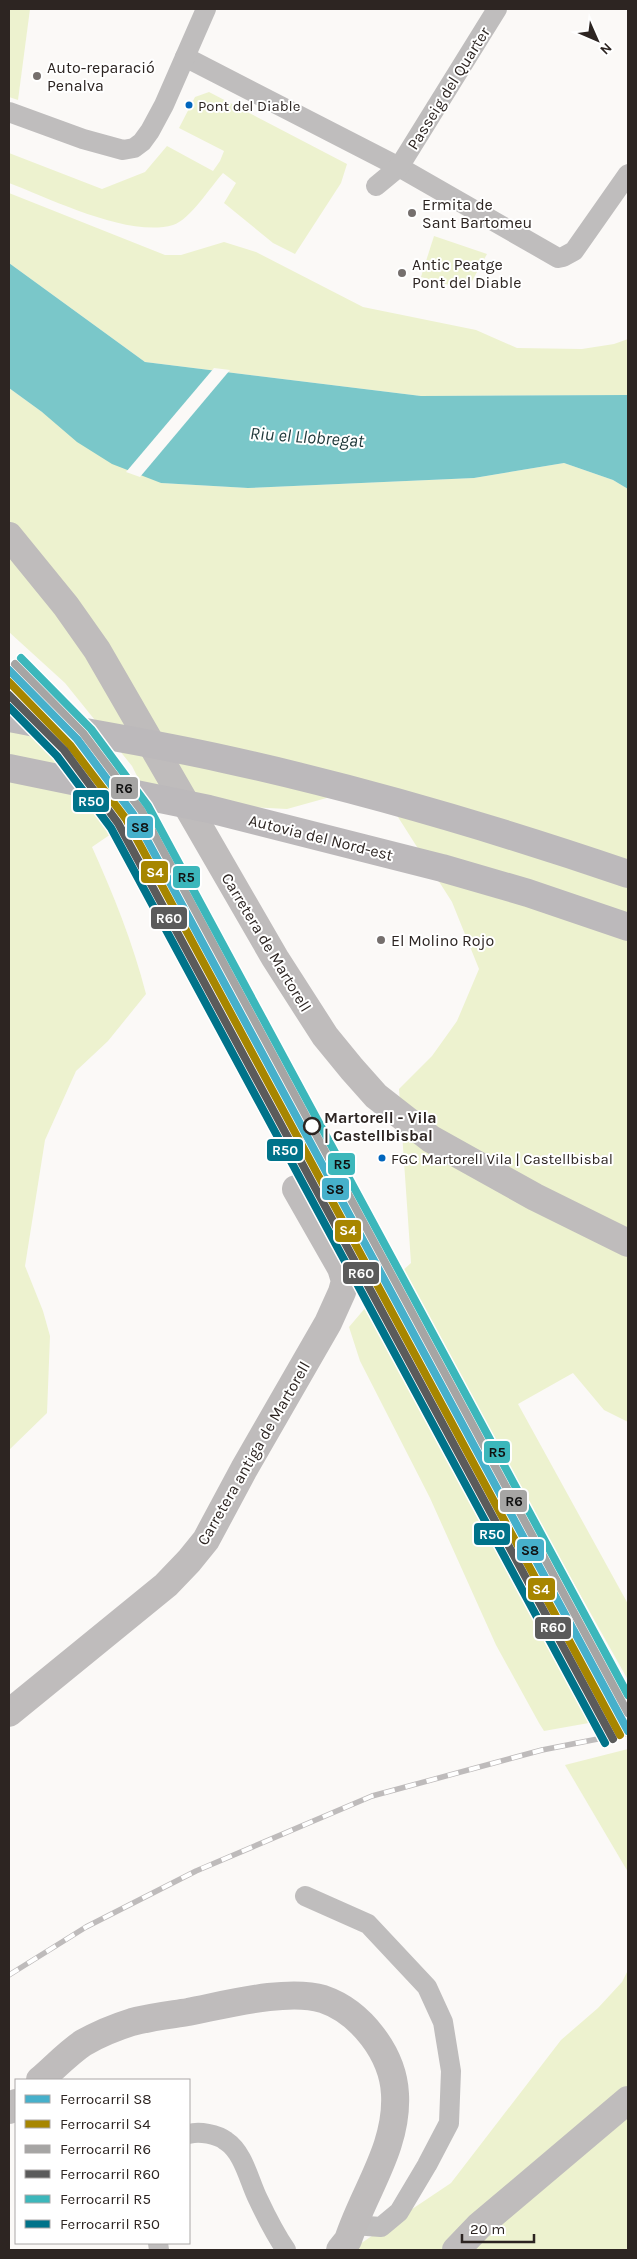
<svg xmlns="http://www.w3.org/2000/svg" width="637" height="2259" viewBox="0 0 637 2259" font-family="Karla,sans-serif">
<rect width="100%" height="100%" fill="#fbf9f7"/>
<g fill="#edf2cf">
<path d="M9,9H30L18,100L9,97Z"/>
<path d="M209,92L347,164L341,183L295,254L273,243L224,203L236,183L223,173C211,186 190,220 173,225C129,238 51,199 9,183V153L102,189L145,172L167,146L213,171L220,161L224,151L179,128L195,97Z"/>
<path d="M9,193L165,255H181L224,242L256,252L363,307L476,330L517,348L582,349L614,344L628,339V395L421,396L145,362L9,263Z"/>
<path d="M434,236L487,254L467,290L421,277Z"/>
<path d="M9,388L42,412L161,483L248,488L474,478L564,463L613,480L628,489V1422L604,1410L573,1373L518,1404L628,1604V1680L400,1273L411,1263L399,1089L432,1056L457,1021L479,969L452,902L377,784L287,809L150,802L132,766L65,683L9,632Z"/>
<path d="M9,686L74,746L127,823L92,847C114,896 133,943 146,994L108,1041L76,1071L45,1140L25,1266L43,1311L50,1336L47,1413L9,1450Z"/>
<path d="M383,1287L606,1715L628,1705V1716L544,1731L539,1723L496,1645L430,1498L360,1361L349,1327Z"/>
<path d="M628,1749V1872L565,1765Z"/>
<path d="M628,1970V2250H351L451,2183L561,2040L598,2008L622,1982Z"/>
</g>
<path fill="#7ac7c9" d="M9,263L145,362L421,396L628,395V489L613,480L564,463L474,478L248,488L161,483L112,464L77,442L42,412L9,388Z"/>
<path fill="#fbf9f7" d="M214,368L230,370L140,477L126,472Z"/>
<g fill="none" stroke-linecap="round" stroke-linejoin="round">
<g stroke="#bfbdbd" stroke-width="20">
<path d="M185,57L399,167L558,258L563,257L574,251L628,174"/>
<path d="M9,112L83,139L123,150L134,148L142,142L150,131L164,105L206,9"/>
<path d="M376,186L399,167L497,9"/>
<path d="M305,1896L368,1924L427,1987L443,2022L451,2071L449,2123L427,2165L399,2212L381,2227L353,2225"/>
<path d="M189,2134C199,2131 217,2134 226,2141C244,2153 249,2181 258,2199C266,2216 275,2234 286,2250"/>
<path d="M158,2243L159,2250"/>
</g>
<g stroke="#bfbcbc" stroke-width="28">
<path d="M9,536L66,606L97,650L275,958L325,1036L352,1069L376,1096L431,1139L535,1197L628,1243"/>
<path d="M9,1713L166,1585L189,1561L206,1540L244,1469L328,1323L342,1292L345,1281L341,1268L296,1189"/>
<path d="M40,2080C54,2068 68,2053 83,2043C97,2035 116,2027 132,2022C150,2017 169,2015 188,2012C225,2005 287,1988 323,1999C361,2012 393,2054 395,2094C398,2147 364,2191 348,2240L340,2250"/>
<path d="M9,2110L16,2103"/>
<path d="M456,2250L479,2226L628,2100"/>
</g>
<g stroke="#bcb9bb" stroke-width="28">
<path d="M9,718C81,732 153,743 224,759C361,789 496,829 628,874"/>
<path d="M9,768L209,809L442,868L528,893L628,927"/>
</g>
<defs>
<path id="rail" d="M9,1975L86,1927L196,1871L372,1796L542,1750L628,1733"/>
</defs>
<use href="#rail" stroke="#bebbbb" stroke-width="5.5"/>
<use href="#rail" stroke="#fff" stroke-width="4" stroke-dasharray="11" stroke-linecap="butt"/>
<defs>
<path id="rail-1" d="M9,670L77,739L133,814L628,1731"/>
<path id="rail-2" d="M9,682L70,745L126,819L620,1735"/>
<path id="rail-3" d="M15,664L83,733L141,810L628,1713"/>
<path id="rail-4" d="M9,695L64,750L118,823L613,1739"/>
<path id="rail-5" d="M21,658L91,729L148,806L628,1695"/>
<path id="rail-6" d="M9,707L57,756L111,828L605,1743"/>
</defs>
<use href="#rail-1" stroke="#fff" stroke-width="11"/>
<use href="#rail-2" stroke="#fff" stroke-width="11"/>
<use href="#rail-3" stroke="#fff" stroke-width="11"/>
<use href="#rail-4" stroke="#fff" stroke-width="11"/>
<use href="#rail-5" stroke="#fff" stroke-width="11"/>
<use href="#rail-6" stroke="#fff" stroke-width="11"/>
<use href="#rail-1" stroke="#46b0cb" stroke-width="8"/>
<use href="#rail-2" stroke="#a78600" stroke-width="8"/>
<use href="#rail-3" stroke="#a6a5a4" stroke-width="8"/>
<use href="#rail-4" stroke="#5b5b5b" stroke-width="8"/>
<use href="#rail-5" stroke="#3cb7bb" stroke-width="8"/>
<use href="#rail-6" stroke="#00738a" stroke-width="8"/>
</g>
<g fill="#756f6d" stroke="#fff" stroke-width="2">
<circle cx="37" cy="76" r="5"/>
<circle cx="412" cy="213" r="5"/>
<circle cx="402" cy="273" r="5"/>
<circle cx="381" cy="940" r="5"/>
</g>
<g fill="#0065bd" stroke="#fff" stroke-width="2">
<circle cx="189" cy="105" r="4.5"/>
<circle cx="382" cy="1158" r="4.5"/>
</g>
<circle fill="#fff" stroke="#2d2522" stroke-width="2.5" cx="312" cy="1126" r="8"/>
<g text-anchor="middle" stroke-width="4" stroke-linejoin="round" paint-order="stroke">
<g font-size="15" fill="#2d2522" stroke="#fff" text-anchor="start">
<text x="198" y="111">Pont del Diable</text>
<text x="391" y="1164">FGC Martorell Vila | Castellbisbal</text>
</g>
<g font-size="16" fill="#2d2522" stroke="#fff" text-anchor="start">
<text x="47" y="73">Auto-reparació<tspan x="47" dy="18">Penalva</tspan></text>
<text x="422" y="210">Ermita de<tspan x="422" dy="18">Sant Bartomeu</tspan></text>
<text x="412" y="270">Antic Peatge<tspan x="412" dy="18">Pont del Diable</tspan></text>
<text x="391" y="946">El Molino Rojo</text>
</g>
<g font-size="16" fill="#2d2522" stroke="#fff">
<text transform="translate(448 88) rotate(-58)" y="6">Passeig del Quarter</text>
<text transform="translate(321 837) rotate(14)" y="6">Autovia del Nord-est</text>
<text transform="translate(267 942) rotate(59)" y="6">Carretera de Martorell</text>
<text transform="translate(253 1453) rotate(-60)" y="6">Carretera antiga de Martorell</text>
</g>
<g font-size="16" font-weight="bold" fill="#2d2522" stroke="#fff" text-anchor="start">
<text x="324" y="1123">Martorell - Vila<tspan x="324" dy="18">| Castellbisbal</tspan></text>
</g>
<g font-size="18" font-style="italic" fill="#213a3b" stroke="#fff">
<text transform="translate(307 437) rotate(4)" y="6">Riu el Llobregat</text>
</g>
</g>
<g stroke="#fff" stroke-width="2">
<rect x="110" y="776" width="29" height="24" rx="5" fill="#a6a5a4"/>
<rect x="72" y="789" width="38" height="24" rx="5" fill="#00738a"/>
<rect x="126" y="815" width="28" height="24" rx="5" fill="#46b0cb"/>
<rect x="140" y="860" width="29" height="24" rx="5" fill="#a78600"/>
<rect x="172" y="865" width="29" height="24" rx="5" fill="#3cb7bb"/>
<rect x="150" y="906" width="38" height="24" rx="5" fill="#5b5b5b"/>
<rect x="266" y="1138" width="38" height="24" rx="5" fill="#00738a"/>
<rect x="327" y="1152" width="29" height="24" rx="5" fill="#3cb7bb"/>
<rect x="321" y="1177" width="29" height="24" rx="5" fill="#46b0cb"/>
<rect x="334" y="1219" width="28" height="24" rx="5" fill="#a78600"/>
<rect x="342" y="1261" width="38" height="24" rx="5" fill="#5b5b5b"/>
<rect x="483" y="1440" width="28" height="24" rx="5" fill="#3cb7bb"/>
<rect x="499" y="1489" width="29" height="24" rx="5" fill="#a6a5a4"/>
<rect x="473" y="1522" width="38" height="24" rx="5" fill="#00738a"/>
<rect x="516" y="1538" width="29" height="24" rx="5" fill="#46b0cb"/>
<rect x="527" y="1577" width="29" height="24" rx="5" fill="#a78600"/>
<rect x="534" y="1616" width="38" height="24" rx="5" fill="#5b5b5b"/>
</g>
<g font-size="14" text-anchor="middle" font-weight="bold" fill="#fff">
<text x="91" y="806">R50</text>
<text x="155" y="877">S4</text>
<text x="169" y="923">R60</text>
<text x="285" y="1155">R50</text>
<text x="348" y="1235">S4</text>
<text x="361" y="1278">R60</text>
<text x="492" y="1539">R50</text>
<text x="541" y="1594">S4</text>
<text x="553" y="1632">R60</text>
</g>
<g font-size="14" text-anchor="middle" font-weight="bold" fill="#111">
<text x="124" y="793">R6</text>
<text x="140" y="832">S8</text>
<text x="186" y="882">R5</text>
<text x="342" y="1169">R5</text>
<text x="335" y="1194">S8</text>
<text x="497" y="1457">R5</text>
<text x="514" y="1506">R6</text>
<text x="530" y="1555">S8</text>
</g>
<rect width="637" height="2259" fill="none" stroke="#2d2522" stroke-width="20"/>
<rect x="15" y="2079" width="175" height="165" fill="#ffffff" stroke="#aba8a7"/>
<rect x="25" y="2095" width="25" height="8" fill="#46b0cb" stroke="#aba8a7"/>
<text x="60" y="2104" font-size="15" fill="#2d2522">Ferrocarril S8</text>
<rect x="25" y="2120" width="25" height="8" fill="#a78600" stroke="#aba8a7"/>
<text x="60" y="2129" font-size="15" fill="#2d2522">Ferrocarril S4</text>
<rect x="25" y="2145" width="25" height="8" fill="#a6a5a4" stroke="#aba8a7"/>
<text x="60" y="2154" font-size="15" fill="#2d2522">Ferrocarril R6</text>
<rect x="25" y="2170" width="25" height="8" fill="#5b5b5b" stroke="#aba8a7"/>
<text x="60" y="2179" font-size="15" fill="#2d2522">Ferrocarril R60</text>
<rect x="25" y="2195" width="25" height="8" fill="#3cb7bb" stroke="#aba8a7"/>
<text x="60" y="2204" font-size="15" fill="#2d2522">Ferrocarril R5</text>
<rect x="25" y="2220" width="25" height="8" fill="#00738a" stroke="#aba8a7"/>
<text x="60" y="2229" font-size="15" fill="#2d2522">Ferrocarril R50</text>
<g transform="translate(597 40) rotate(135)" stroke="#ffffff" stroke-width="4" paint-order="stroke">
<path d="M0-4L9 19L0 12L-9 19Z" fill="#2d2522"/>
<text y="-8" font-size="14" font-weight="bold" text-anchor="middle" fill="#2d2522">N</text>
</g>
<path d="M462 2234v8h72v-8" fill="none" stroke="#2d2522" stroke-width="2.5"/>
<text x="470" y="2234" font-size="15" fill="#2d2522" stroke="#ffffff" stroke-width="4" paint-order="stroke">20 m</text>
</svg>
